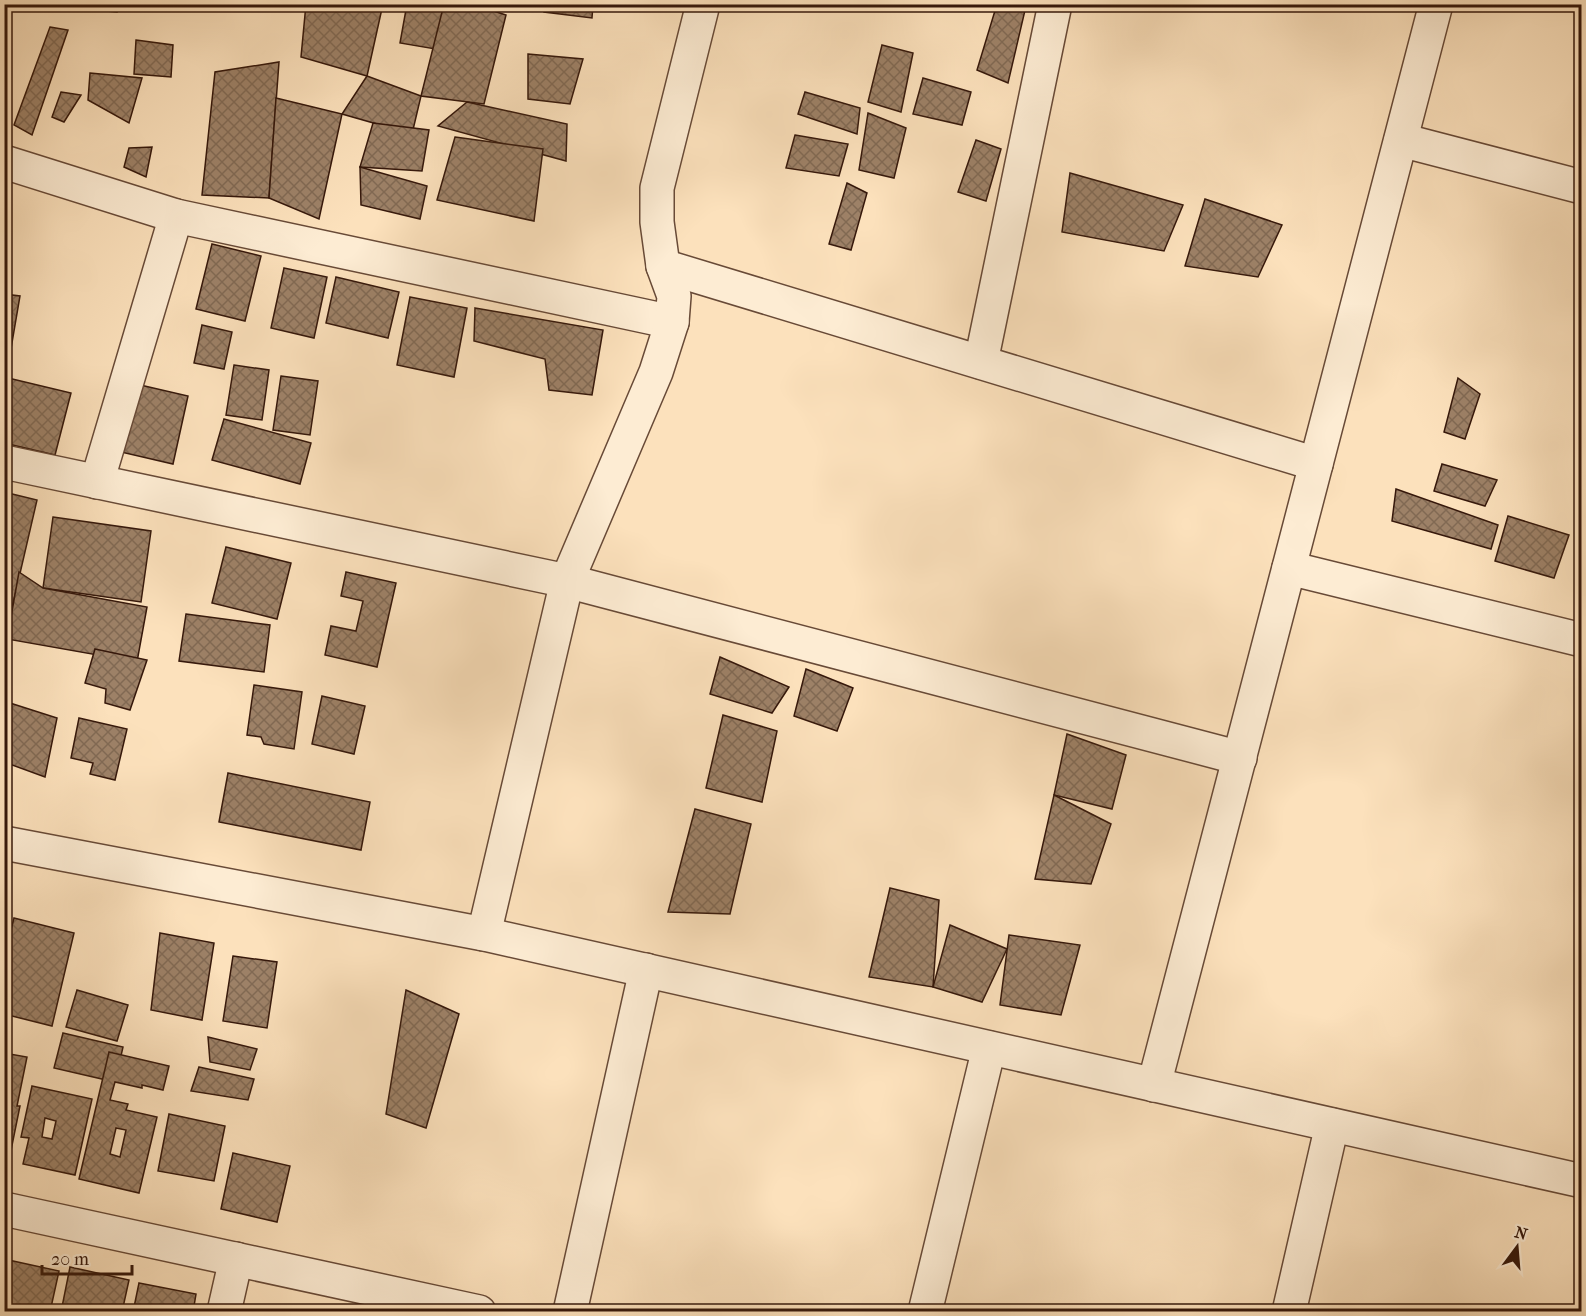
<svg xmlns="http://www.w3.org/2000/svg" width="1586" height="1316" viewBox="0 0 1586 1316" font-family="'IM FELL French Canon',serif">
<defs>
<pattern id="building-cross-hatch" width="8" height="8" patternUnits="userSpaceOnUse" patternTransform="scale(1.5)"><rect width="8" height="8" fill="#9d8167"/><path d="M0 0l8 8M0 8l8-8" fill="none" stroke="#816953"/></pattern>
</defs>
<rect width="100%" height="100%" fill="#fce1bc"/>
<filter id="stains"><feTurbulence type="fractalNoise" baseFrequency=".00333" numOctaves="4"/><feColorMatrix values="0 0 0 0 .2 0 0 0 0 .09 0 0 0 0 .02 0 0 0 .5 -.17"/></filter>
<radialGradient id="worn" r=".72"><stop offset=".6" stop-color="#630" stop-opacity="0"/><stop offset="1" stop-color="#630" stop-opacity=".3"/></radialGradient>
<g fill="url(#building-cross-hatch)" stroke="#36180b" stroke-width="1.5" fill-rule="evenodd">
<path d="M73,4H117V12L72,8Z"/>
<path d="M306,4H383L367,76L301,57Z"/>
<path d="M407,4H458L453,52L400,43Z"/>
<path d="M444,4H472L506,15L484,104L421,96Z"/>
<path d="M544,4H593L592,18L544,12Z"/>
<path d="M997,4L1026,6L1008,83L977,70Z"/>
<path d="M50,27L68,30L32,135L14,125Z"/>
<path d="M136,40L173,45L171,77L134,74Z"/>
<path d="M882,45L913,53L901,112L868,102Z"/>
<path d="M528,54L583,59L570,104L528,99Z"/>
<path d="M279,62L269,198L202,195L215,72Z"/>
<path d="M90,73L142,78L129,123L88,100Z"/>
<path d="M367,76L421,96L412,134L342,114Z"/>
<path d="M923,78L971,92L962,125L913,114Z"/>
<path d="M61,92L81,95L64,122L52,117Z"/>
<path d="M805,92L860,108L857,134L798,114Z"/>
<path d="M276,98L342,114L319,219L269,198Z"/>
<path d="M467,102L567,124L566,161L438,126Z"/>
<path d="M868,113L906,128L894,178L859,170Z"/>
<path d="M373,123L429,130L422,171L360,167Z"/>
<path d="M795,135L848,144L839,176L786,168Z"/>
<path d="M455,137L543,149L534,221L437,200Z"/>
<path d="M976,140L1001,149L986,201L958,192Z"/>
<path d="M152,147L146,177L124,167L129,148Z"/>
<path d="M360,167L427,186L420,219L361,205Z"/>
<path d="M1070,173L1183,205L1164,251L1062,232Z"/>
<path d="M847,183L867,193L851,250L829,244Z"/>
<path d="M1205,199L1282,225L1258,277L1185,266Z"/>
<path d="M212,244L261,256L245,321L196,309Z"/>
<path d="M284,268L327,277L314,338L271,328Z"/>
<path d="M336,277L399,292L388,338L326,323Z"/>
<path d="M4,294L20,296L8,366L4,365Z"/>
<path d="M410,297L467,308L454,377L397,365Z"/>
<path d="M475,308L603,330L592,395L549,390L545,359L474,341Z"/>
<path d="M202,325L232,332L224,369L194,363Z"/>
<path d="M234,365L269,370L262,420L226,415Z"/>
<path d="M281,376L318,381L310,435L273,430Z"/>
<path d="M4,377L71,393L55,455L4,443Z"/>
<path d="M1458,378L1480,394L1465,439L1444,432Z"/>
<path d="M136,384L188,396L173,464L121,452Z"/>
<path d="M224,419L311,443L300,484L212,460Z"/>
<path d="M1442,464L1497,480L1485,506L1434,491Z"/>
<path d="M1396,489L1498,525L1491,549L1392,521Z"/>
<path d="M4,492L37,500L12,608L4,607Z"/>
<path d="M1508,516L1569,535L1554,578L1495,561Z"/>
<path d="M53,517L151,531L141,602L43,588Z"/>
<path d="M226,547L291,563L277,619L212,603Z"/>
<path d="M19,572L43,588L147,607L137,662L7,639Z"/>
<path d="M346,572L396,583L377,667L325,655L331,626L356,631L363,601L341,596Z"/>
<path d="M186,614L270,625L264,672L179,661Z"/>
<path d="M95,649L147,660L130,710L105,703L106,689L85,683Z"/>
<path d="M720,657L789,687L772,713L710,694Z"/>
<path d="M806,669L853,688L837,731L794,716Z"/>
<path d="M254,685L302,692L294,749L264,744L261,737L247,735Z"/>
<path d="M322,696L365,706L354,754L312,744Z"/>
<path d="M10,703L57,718L45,777L4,762V722Z"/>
<path d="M723,715L777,731L762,802L706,788Z"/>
<path d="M79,718L127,729L115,780L90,774L93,763L71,758Z"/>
<path d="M1067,734L1126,755L1112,809L1054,795Z"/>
<path d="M228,773L370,802L361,850L219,822Z"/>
<path d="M1054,795L1111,824L1091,884L1035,879Z"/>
<path d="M695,809L751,824L730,914L668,912Z"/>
<path d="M890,888L939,900L933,987L869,977Z"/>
<path d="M14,918L74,933L52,1026L4,1014V957Z"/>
<path d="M950,925L1007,949L982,1002L933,987Z"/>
<path d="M160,933L214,943L202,1020L151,1010Z"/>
<path d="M1009,935L1080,945L1061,1015L1000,1005Z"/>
<path d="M233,956L277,962L267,1028L223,1021Z"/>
<path d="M77,990L128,1005L117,1041L66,1027Z"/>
<path d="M406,990L459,1014L426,1128L386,1114Z"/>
<path d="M63,1033L123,1047L115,1082L54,1068Z"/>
<path d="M208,1037L257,1049L250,1070L210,1062Z"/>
<path d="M109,1052L169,1066L163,1090L142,1085V1088L115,1082L110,1100L128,1104L126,1110L157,1117L139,1193L79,1179ZM116,1128L126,1130L120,1157L110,1154Z"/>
<path d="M4,1053L27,1057L17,1106H20L8,1165L4,1164Z"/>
<path d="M199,1067L254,1079L248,1100L191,1091Z"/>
<path d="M32,1086L92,1099L75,1175L23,1164L29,1138L21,1137ZM45,1118L56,1121L52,1139L42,1137Z"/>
<path d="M169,1114L225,1126L214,1181L158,1171Z"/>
<path d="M233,1153L290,1166L277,1222L221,1209Z"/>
<path d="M4,1259L59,1271L50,1312L4,1311Z"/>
<path d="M70,1267L129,1280L122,1312H61Z"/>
<path d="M139,1283L196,1294L193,1312H133Z"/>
</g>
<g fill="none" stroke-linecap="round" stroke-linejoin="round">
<defs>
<g id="minor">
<path d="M1401,140L1582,187"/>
<path d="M4,162L176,216L672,322"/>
<path d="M663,266L1316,464"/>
<path d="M981,362L1055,4"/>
<path d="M4,462L567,581L1240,758"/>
<path d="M97,482L176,216"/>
<path d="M1289,568L1582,640"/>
<path d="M4,843L484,934L1582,1181"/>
<path d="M484,934L567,581L656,372L672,322L674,296L663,266L657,222V188L703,4"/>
<path d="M1154,1085L1436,4"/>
<path d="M4,1209L479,1312"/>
<path d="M224,1312L236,1259"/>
<path d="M570,1312L646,970"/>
<path d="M925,1312L989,1048"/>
<path d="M1289,1312L1332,1125"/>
</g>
</defs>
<use href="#minor" stroke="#684a37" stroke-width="36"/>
<use href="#minor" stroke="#fdecd3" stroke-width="33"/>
</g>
<rect width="1586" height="1316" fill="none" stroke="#fce1bc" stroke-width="24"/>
<rect x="6" y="6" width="1574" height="1304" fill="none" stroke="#36180b" stroke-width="3"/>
<rect x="12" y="12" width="1562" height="1292" fill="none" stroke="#36180b" stroke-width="1.5"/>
<g transform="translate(1517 1247) rotate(16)" stroke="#fdecd3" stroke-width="4.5" paint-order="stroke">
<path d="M0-4.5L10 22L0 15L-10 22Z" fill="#36180b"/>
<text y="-9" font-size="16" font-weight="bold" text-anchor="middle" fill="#36180b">N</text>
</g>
<path d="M42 1265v9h90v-9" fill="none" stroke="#36180b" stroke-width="3"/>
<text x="51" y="1265" font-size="18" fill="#36180b" stroke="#fdecd3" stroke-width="4.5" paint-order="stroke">20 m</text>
<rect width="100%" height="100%" filter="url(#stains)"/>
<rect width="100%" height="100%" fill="url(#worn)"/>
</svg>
